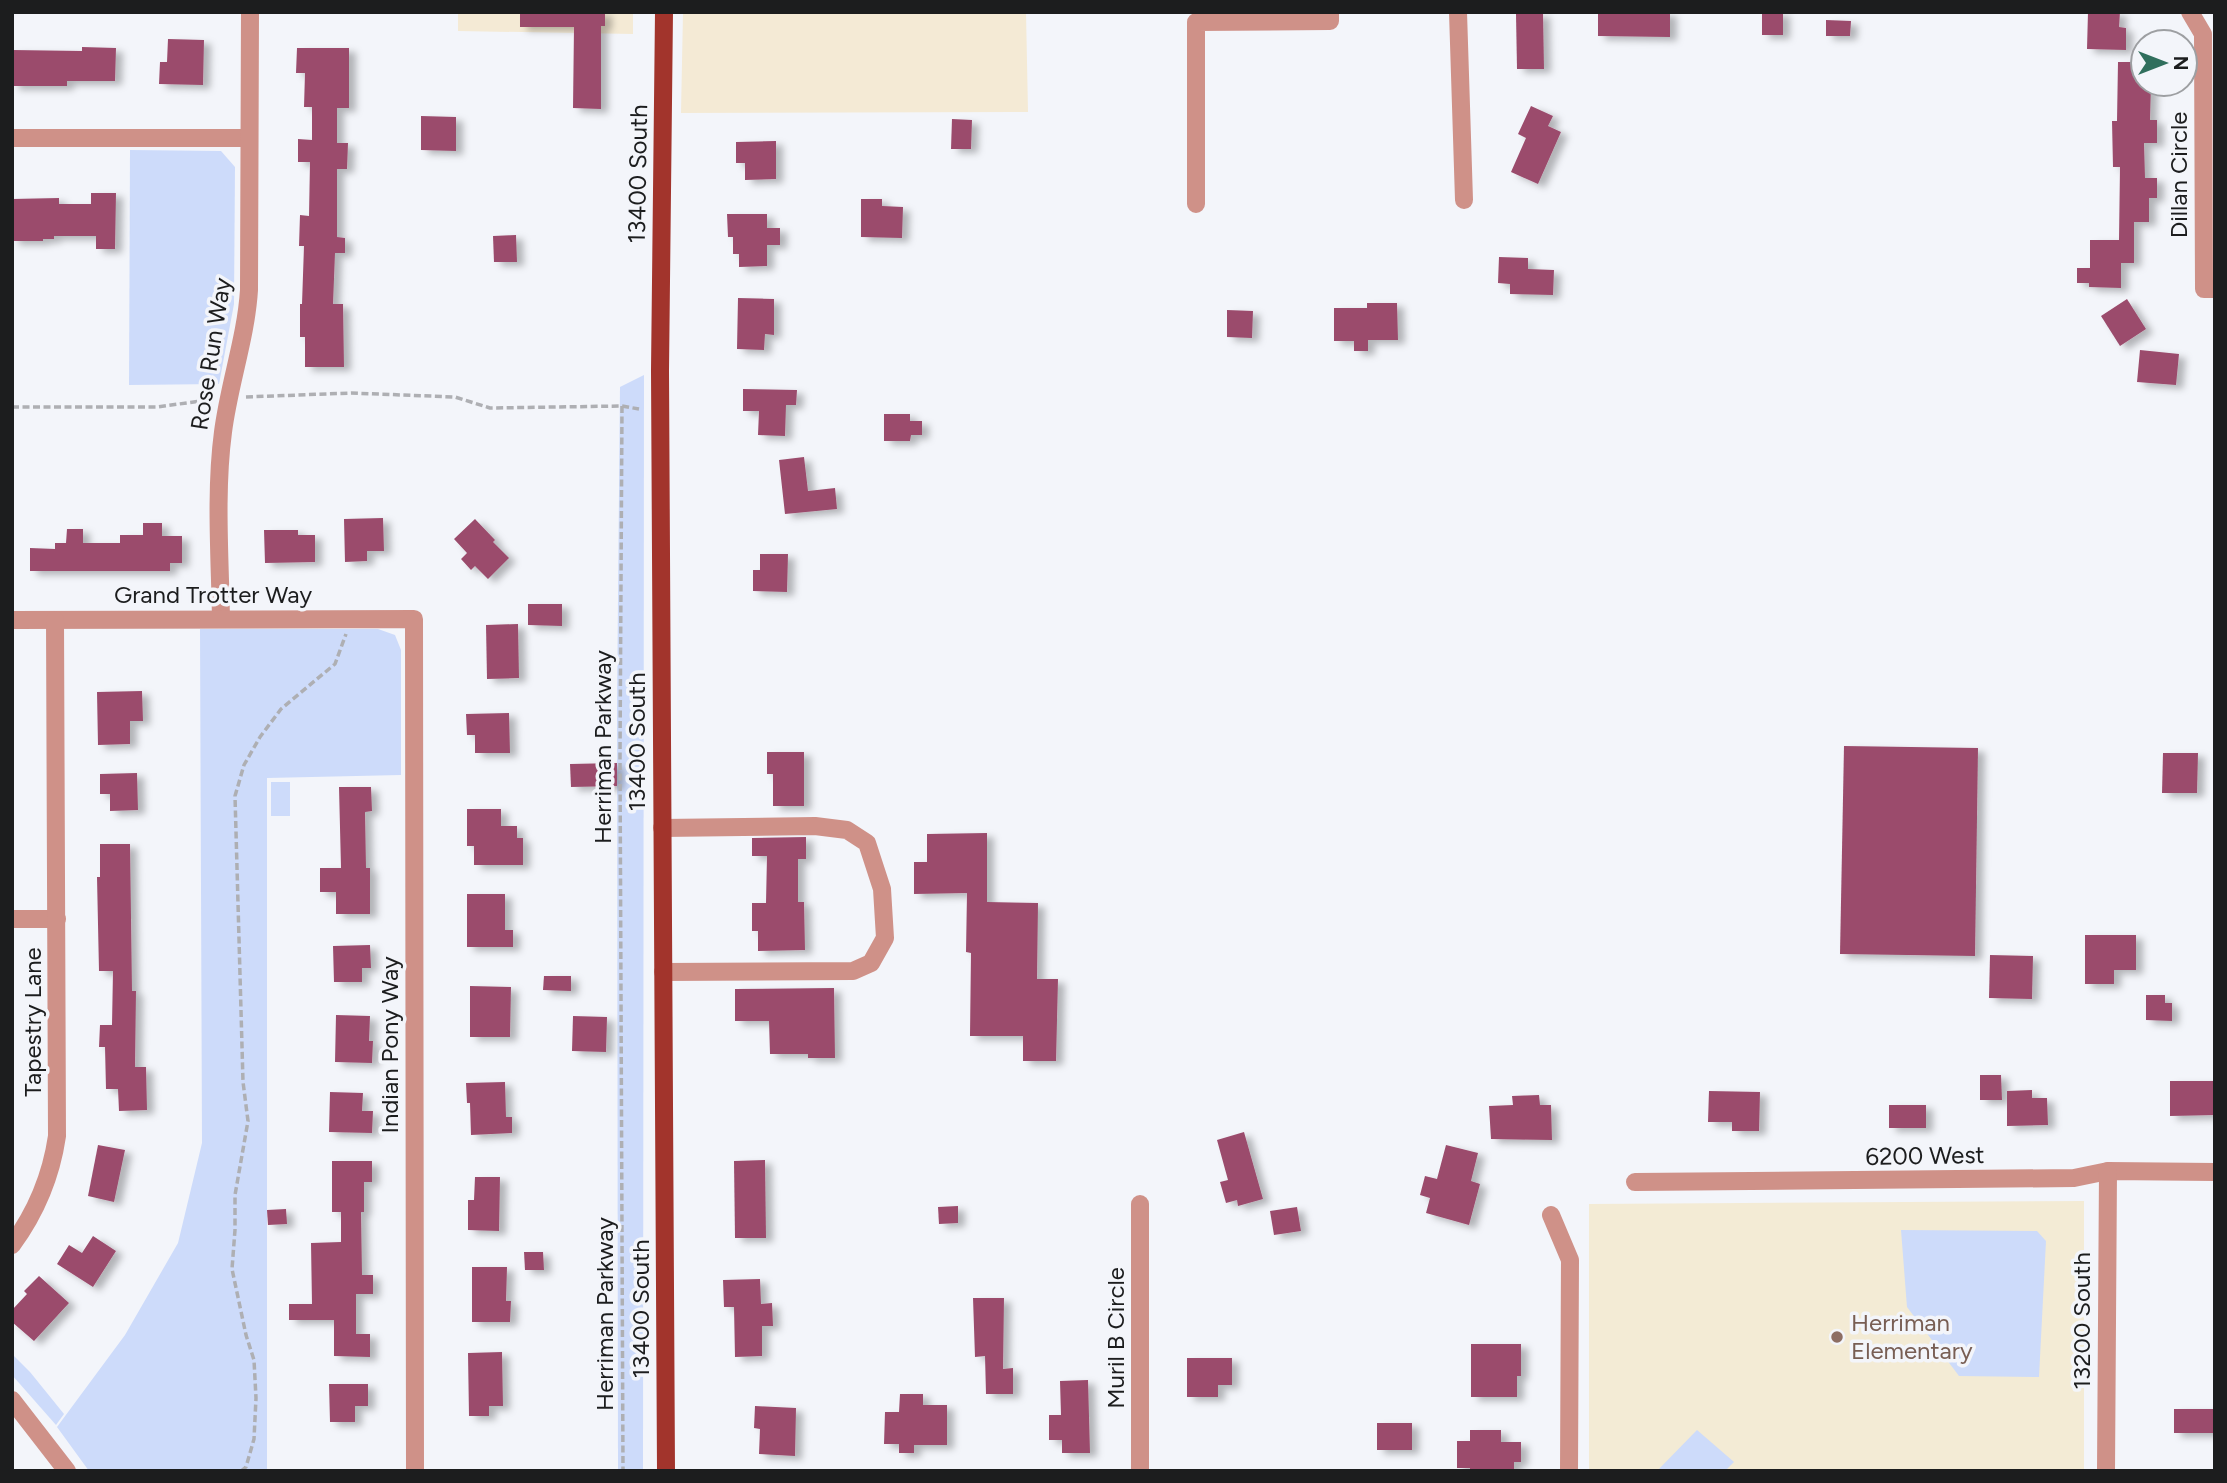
<svg xmlns="http://www.w3.org/2000/svg" width="2227" height="1483" viewBox="0 0 2227 1483" font-family="Figtree,sans-serif">
<defs>
<filter id="shadow"><feDropShadow dx="7" dy="4" stdDeviation="3.5" flood-color="#0004"/></filter>
</defs>
<rect width="100%" height="100%" fill="#f3f5fa"/>
<g fill="#f4ead5">
<path d="M458,12H633V34L458,31Z"/>
<path d="M683,12H1026L1028,112L681,113Z"/>
</g>
<path fill="#f3ebd5" d="M2084,1201V1471H1589V1204Z"/>
<g fill="#cddbfa">
<path d="M130,150L221,151L235,167L234,304L219,384L129,385Z"/>
<path d="M644,375L643,1471H618L617,706L620,387Z"/>
<path d="M200,629H378L395,635L401,650V775L267,778V1471H89L57,1427L125,1335L178,1243L202,1143Z"/>
<rect x="271" y="782" width="19" height="34"/>
<path d="M1901,1230L2037,1231L2046,1241L2039,1377L1959,1376L1907,1307Z"/>
<path d="M12,1354L30,1372L64,1414L56,1425L12,1375Z"/>
<path d="M1697,1430L1734,1462L1725,1471H1657Z"/>
</g>
<g fill="#9b4b6c" filter="url(#shadow)">
<path d="M520,12H605V26H601V109L573,108L574,27H520Z"/>
<path d="M1598,12H1670V37L1598,36Z"/>
<rect x="1762" y="12" width="21" height="23"/>
<path d="M2088,12H2120L2119,27L2126,28V50L2087,49Z"/>
<path d="M1543,13L1544,69H1517L1516,14Z"/>
<path d="M1826,20L1851,21L1850,36H1826Z"/>
<path d="M168,39L204,40L203,85L159,84L160,62H167Z"/>
<path d="M82,47L116,48L115,81H67V86H12V50L82,51Z"/>
<path d="M297,48H349V108H337V143H348L347,169H337V237L345,238V253H335L333,304H343L344,367H305V337H300V304H302L304,246H299L300,215L309,216L310,162H298V139L312,140V107H304L305,73H296Z"/>
<path d="M2118,62H2143V84H2151L2150,120H2157V143H2144L2145,178H2157V198H2149V222H2134V263H2121V288L2089,287V283H2077V268H2090V240H2119L2120,167H2113L2112,121H2117Z"/>
<path d="M1531,106L1553,116L1548,126L1561,132L1538,184L1511,172L1526,138L1518,134Z"/>
<path d="M421,116L456,117V151L421,150Z"/>
<path d="M952,119L972,120L971,149H951Z"/>
<path d="M776,141V179L745,180V163H736V142Z"/>
<path d="M91,193H116L115,249H96V236H54V239H43V241H12V199L59,198V204H91Z"/>
<path d="M861,199H882V206L903,207L902,238L861,237Z"/>
<path d="M727,214H767V228H780V245H767V266L739,267V254H733V237H728Z"/>
<path d="M516,235L517,262H494L493,236Z"/>
<path d="M1499,257L1528,258V269L1554,270L1553,295L1510,294V284L1498,283Z"/>
<path d="M738,298L774,299V335L765,334L764,350L737,349Z"/>
<path d="M2127,299L2146,329L2120,346L2101,316Z"/>
<path d="M1367,303H1397L1398,340H1368V351H1354V341H1334V308H1367Z"/>
<path d="M1227,310L1253,311L1252,338L1227,337Z"/>
<path d="M2140,350L2179,354L2176,385L2137,382Z"/>
<path d="M743,389L797,390L796,405H786L785,436L758,435L759,411H743Z"/>
<path d="M884,414H910V421H922V435H911L910,441H884Z"/>
<path d="M804,457L808,491L835,488L837,509L785,514L779,460Z"/>
<path d="M383,518L384,551H367V561L345,562L344,519Z"/>
<path d="M475,519L495,540L493,542L509,558L488,579L475,566L471,570L461,559L467,553L454,539Z"/>
<path d="M143,523H162V536H182V563H170V571H30V548L55,549V543H66L67,529H83V543H120V535H143Z"/>
<path d="M264,530H298V535H315V562L265,563Z"/>
<path d="M760,554H788L787,592L753,591V570H760Z"/>
<path d="M528,604H562V626L528,625Z"/>
<path d="M518,624L519,678L487,679L486,625Z"/>
<path d="M142,691L143,721H130V744L98,745L97,692Z"/>
<path d="M509,713L510,753H475V735H467L466,714Z"/>
<path d="M1844,746L1978,748L1975,956L1840,954Z"/>
<path d="M767,752H804V806H773V774H767Z"/>
<path d="M2163,753H2198L2197,793H2162Z"/>
<path d="M617,763V786L571,787L570,764Z"/>
<path d="M137,773L138,810L110,811V794H100V774Z"/>
<path d="M339,787H371L372,811L365,812L366,868H370V914H336V892H320V868H341Z"/>
<path d="M467,809H501V826H517V838H523V865H474V846H467Z"/>
<path d="M987,833V902L1038,903L1037,979H1058L1056,1061H1023V1036H970L971,953L966,952L967,893L914,894V862H927V834Z"/>
<path d="M806,837V859H798V902H804L805,950L758,951V931H752V903H766L767,856H752V838Z"/>
<path d="M100,844H130L132,991H136L135,1067H146L147,1110L119,1111L118,1089H106L105,1047H99L100,1025H112L113,971H99L97,877H100Z"/>
<path d="M467,894H505V930H513V947H467Z"/>
<path d="M2085,935H2136V970H2114V984H2085Z"/>
<path d="M370,945L371,968H362V982H334L333,946Z"/>
<path d="M1990,955L2033,956L2032,999L1989,998Z"/>
<path d="M544,976H571V991L543,990Z"/>
<path d="M470,986L511,987L510,1037H470Z"/>
<path d="M834,988L835,1058H808V1054H770L769,1021H735V989Z"/>
<path d="M2146,995H2165V1003H2172V1021L2146,1020Z"/>
<path d="M336,1015L370,1016L369,1041H373L372,1063L335,1062Z"/>
<path d="M573,1016L607,1017L606,1052L572,1051Z"/>
<path d="M1980,1075H2001L2002,1100H1980Z"/>
<path d="M2170,1081H2215V1115L2170,1116Z"/>
<path d="M505,1082L506,1117H512V1133L471,1135L470,1103H467L466,1083Z"/>
<path d="M2032,1090V1098H2047L2048,1125L2007,1126V1091Z"/>
<path d="M1709,1091L1760,1092L1759,1131H1732V1122H1708Z"/>
<path d="M330,1092L363,1093L362,1111H373L372,1133L329,1132Z"/>
<path d="M1539,1095L1540,1105H1551L1552,1140L1491,1139L1489,1106L1513,1105L1512,1096Z"/>
<rect x="1889" y="1105" width="37" height="23"/>
<path d="M1244,1132L1263,1199L1238,1206L1237,1200L1226,1203L1220,1182L1228,1180L1217,1140Z"/>
<path d="M98,1145L125,1150L114,1202L88,1196Z"/>
<path d="M1446,1145L1478,1153L1471,1181L1480,1184L1469,1225L1426,1213L1430,1198L1420,1195L1425,1176L1437,1179Z"/>
<path d="M765,1160L766,1238H735L734,1161Z"/>
<path d="M332,1161H372V1182H364V1212H361L362,1275H373V1294H356V1334H370V1357L334,1356V1320H289V1304H312L311,1243L341,1242V1212H332Z"/>
<path d="M475,1177H500L499,1231L468,1230V1200H474Z"/>
<path d="M958,1206V1223L939,1224L938,1207Z"/>
<path d="M1297,1207L1301,1231L1274,1235L1270,1211Z"/>
<path d="M286,1209L287,1224L268,1225L267,1210Z"/>
<path d="M93,1236L116,1251L93,1287L57,1264L69,1245L82,1253Z"/>
<path d="M524,1252H543L544,1270H525Z"/>
<path d="M472,1267H507L506,1301H511L510,1322H472Z"/>
<path d="M39,1276L69,1303L34,1341L12,1322V1310L27,1294L24,1291Z"/>
<path d="M760,1279L761,1304L772,1303L773,1326H762V1356L735,1357L734,1307H724L723,1280Z"/>
<path d="M973,1298H1004L1003,1369L1013,1368V1394H986L985,1356L975,1357Z"/>
<path d="M1471,1344H1521V1376H1517V1397H1471Z"/>
<path d="M502,1352L503,1406H489V1416H469L468,1353Z"/>
<path d="M1187,1358H1232V1385H1218V1397H1187Z"/>
<path d="M1088,1380L1090,1453H1062V1440H1049V1415H1061L1060,1381Z"/>
<path d="M329,1384H368V1406H355V1422H330Z"/>
<path d="M900,1394H923V1405H947V1445H914V1453H899V1444H884L885,1412H899Z"/>
<path d="M755,1406L796,1408L795,1456L759,1454L760,1429L754,1428Z"/>
<rect x="2174" y="1409" width="41" height="24"/>
<rect x="1377" y="1423" width="35" height="27"/>
<path d="M1470,1430H1501V1442H1521V1462H1514V1471H1470V1468H1457V1441H1470Z"/>
</g>
<g fill="none" stroke-linecap="round" stroke-linejoin="round">
<g stroke="#aeafb3" stroke-width="3.5" stroke-dasharray="7 3.5" stroke-linecap="butt">
<path d="M246,397L351,393L455,397L490,408L622,406L639,409"/>
<path d="M622,406L620,758L623,1471"/>
<path d="M12,407H157L208,400L212,403"/>
<path d="M241,1471L246,1467L254,1439L256,1398L254,1360L246,1335L232,1269L235,1230V1195L248,1121L243,1082L235,796L244,765L260,737L281,709L335,664L346,634"/>
</g>
<g stroke="#cf9188" stroke-width="18">
<path d="M1458,12L1464,200"/>
<path d="M2190,12L2203,34L2204,289H2215"/>
<path d="M12,138H249"/>
<path d="M1196,204V22L1330,21V12"/>
<path d="M221,619C220,559 215,492 223,432C229,384 246,338 249,290L250,12"/>
<path d="M12,620L414,619L415,1471"/>
<path d="M662,828L815,826L847,830L867,843L882,889L885,938L871,963L853,971L663,972"/>
<path d="M12,919H57"/>
<path d="M1635,1182L2074,1178L2108,1171L2215,1172"/>
<path d="M1140,1204V1471"/>
<path d="M1551,1215L1570,1260L1569,1471"/>
<path d="M12,1245C37,1211 51,1177 57,1136L55,620"/>
<path d="M12,1400L67,1471"/>
<path d="M2106,1471L2108,1171"/>
</g>
<path stroke="#a2342c" stroke-width="18" d="M664,12L660,371L666,1471"/>
</g>
<circle fill="#8d6e63" stroke="#f3f5fa" stroke-width="2.5" cx="1837" cy="1337" r="7"/>
<g text-anchor="middle" stroke-width="7" stroke-linejoin="round" paint-order="stroke">
<g font-size="24" fill="#1c1d1e" stroke="#f3f5fa">
<text transform="translate(638 174) rotate(-89)" y="8">13400 South</text>
<text transform="translate(2179 175) rotate(-90)" y="8">Dillan Circle</text>
<text transform="translate(211 354) rotate(-81)" y="8">Rose Run Way</text>
<text x="213" y="603">Grand Trotter Way</text>
<text transform="translate(637 742) rotate(-90)" y="8">13400 South</text>
<text transform="translate(603 747) rotate(-90)" y="8">Herriman Parkway</text>
<text transform="translate(33 1022) rotate(-90)" y="8">Tapestry Lane</text>
<text transform="translate(390 1045) rotate(-90)" y="8">Indian Pony Way</text>
<text transform="translate(1925 1156) rotate(-1)" y="8">6200 West</text>
<text transform="translate(641 1309) rotate(-90)" y="8">13400 South</text>
<text transform="translate(605 1314) rotate(-90)" y="8">Herriman Parkway</text>
<text transform="translate(2082 1321) rotate(-90)" y="8">13200 South</text>
<text transform="translate(1116 1338) rotate(-90)" y="8">Muril B Circle</text>
</g>
<g font-size="24" fill="#785e54" stroke="#f3f5fa" text-anchor="start">
<text x="1851" y="1331">Herriman<tspan x="1851" dy="28">Elementary</tspan></text>
</g>
</g>
<rect width="2227" height="1483" fill="none" stroke="#1c1d1e" stroke-width="28"/>
<g transform="translate(2164 63) rotate(90)"><circle r="33" fill="#f3f5fa" stroke="#9d9fa2" stroke-width="2"/>
<path d="M0-5L12 26L0 18L-12 26Z" fill="#306f5d"/>
<text y="-10" font-size="19" font-weight="bold" text-anchor="middle" fill="#1c1d1e">N</text>
</g>
</svg>
